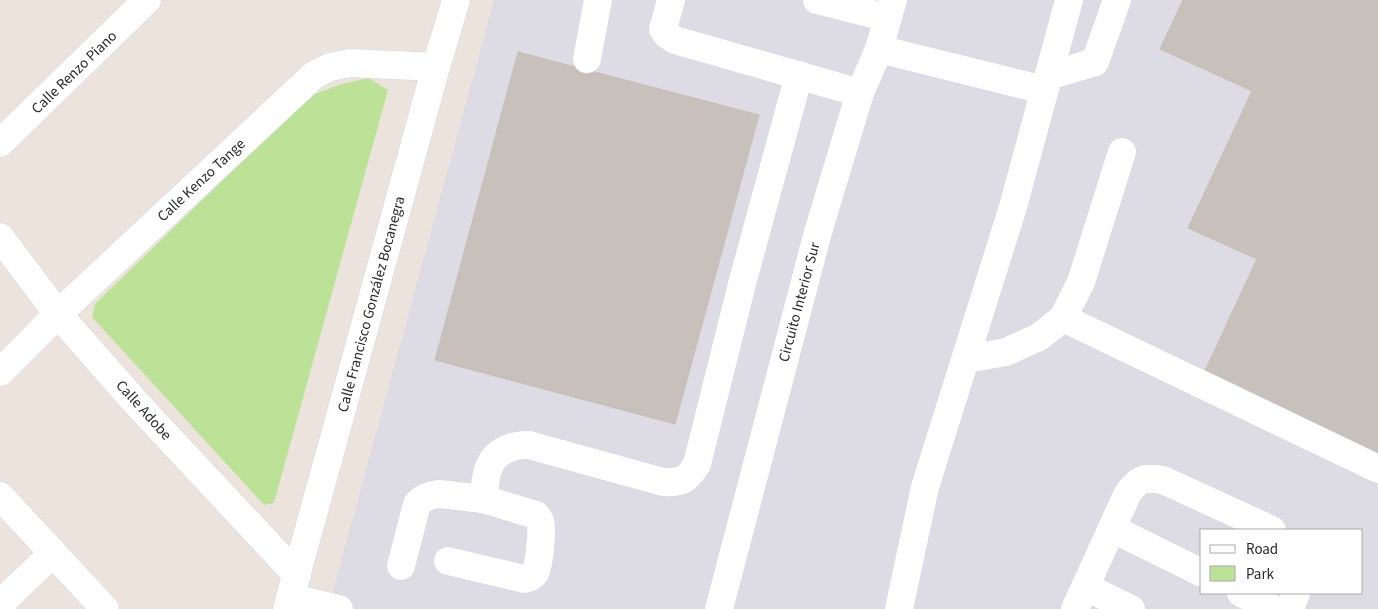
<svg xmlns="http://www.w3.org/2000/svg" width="1378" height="609" viewBox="0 0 1378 609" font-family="'Source Sans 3',sans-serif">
<rect width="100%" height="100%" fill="#ece3dc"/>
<path fill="#dddce4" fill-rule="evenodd" d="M494,0H1378V609H328ZM1202,530H1362V593H1202Z"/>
<path fill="#bce298" d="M368,78L388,90L274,503L264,505L92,317L95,304L310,96L339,85Z"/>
<g fill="#c7c0bb" stroke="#c7beb5">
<path d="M1183,0H1378V474L1196,390L1257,259L1188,228L1252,91L1160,49Z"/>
<path d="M518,52L759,115L675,424L435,360Z"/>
</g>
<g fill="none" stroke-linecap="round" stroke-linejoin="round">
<defs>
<g id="minor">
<path d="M671,0L663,29L667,35L675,40L860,93"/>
<path d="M817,0L888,18"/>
<path d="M879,49L1044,90"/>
<path d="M587,59L598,0"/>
<path d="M1048,76L1095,62L1117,0"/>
<path d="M0,143L147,0"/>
<path d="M0,237L58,314L137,404L297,575"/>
<path d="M1063,318L1378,469"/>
<path d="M966,359L1006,352L1039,337L1063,318L1081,282L1122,152"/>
<path d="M0,372L58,314L314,75L330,67L350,63L436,67"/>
<path d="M0,496L105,609"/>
<path d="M1113,529L1202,573"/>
<path d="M448,561L524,579C529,578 532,577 535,573C539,567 543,529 540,521C539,518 538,517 536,515L483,499"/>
<path d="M401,566L417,504C423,497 430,495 439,494L483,499C485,489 485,476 489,467C495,451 514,444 529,445L663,482C682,483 687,480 697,464L743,280L799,75"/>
<path d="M1086,587L1131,609"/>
<path d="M1241,593L1274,609"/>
<path d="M290,597L339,609"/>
<path d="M0,604L53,553"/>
<path d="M287,609L436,67L456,0"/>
<path d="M719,609L818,232L860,93L879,49L893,0"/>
<path d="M899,609L925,487L1013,207L1069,0"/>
<path d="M1075,609L1127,495C1138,478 1144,477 1163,480L1272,530"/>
<path d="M1290,609L1296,593"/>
</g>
</defs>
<use href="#minor" stroke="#d1d7e3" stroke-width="29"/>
<use href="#minor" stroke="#fff" stroke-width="28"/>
</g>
<g text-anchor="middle" stroke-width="4" stroke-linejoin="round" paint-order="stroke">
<g font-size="15" fill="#2a2a2a" stroke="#fff">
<text transform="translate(74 72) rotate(-44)" y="5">Calle Renzo Piano</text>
<text transform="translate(201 180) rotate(-43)" y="5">Calle Kenzo Tange</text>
<text transform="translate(799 302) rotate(-75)" y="5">Circuito Interior Sur</text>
<text transform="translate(371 304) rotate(-75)" y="5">Calle Francisco González Bocanegra</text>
<text transform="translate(144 410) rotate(48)" y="5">Calle Adobe</text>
</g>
</g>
<rect x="1200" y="529" width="162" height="65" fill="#ffffff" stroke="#aaaaaa"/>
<rect x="1210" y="545" width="25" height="8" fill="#ffffff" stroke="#aaaaaa"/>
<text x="1246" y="554" font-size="15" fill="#2a2a2a">Road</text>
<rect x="1210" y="566" width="25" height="15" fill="#bce298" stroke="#aaaaaa"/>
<text x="1246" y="579" font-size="15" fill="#2a2a2a">Park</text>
</svg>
